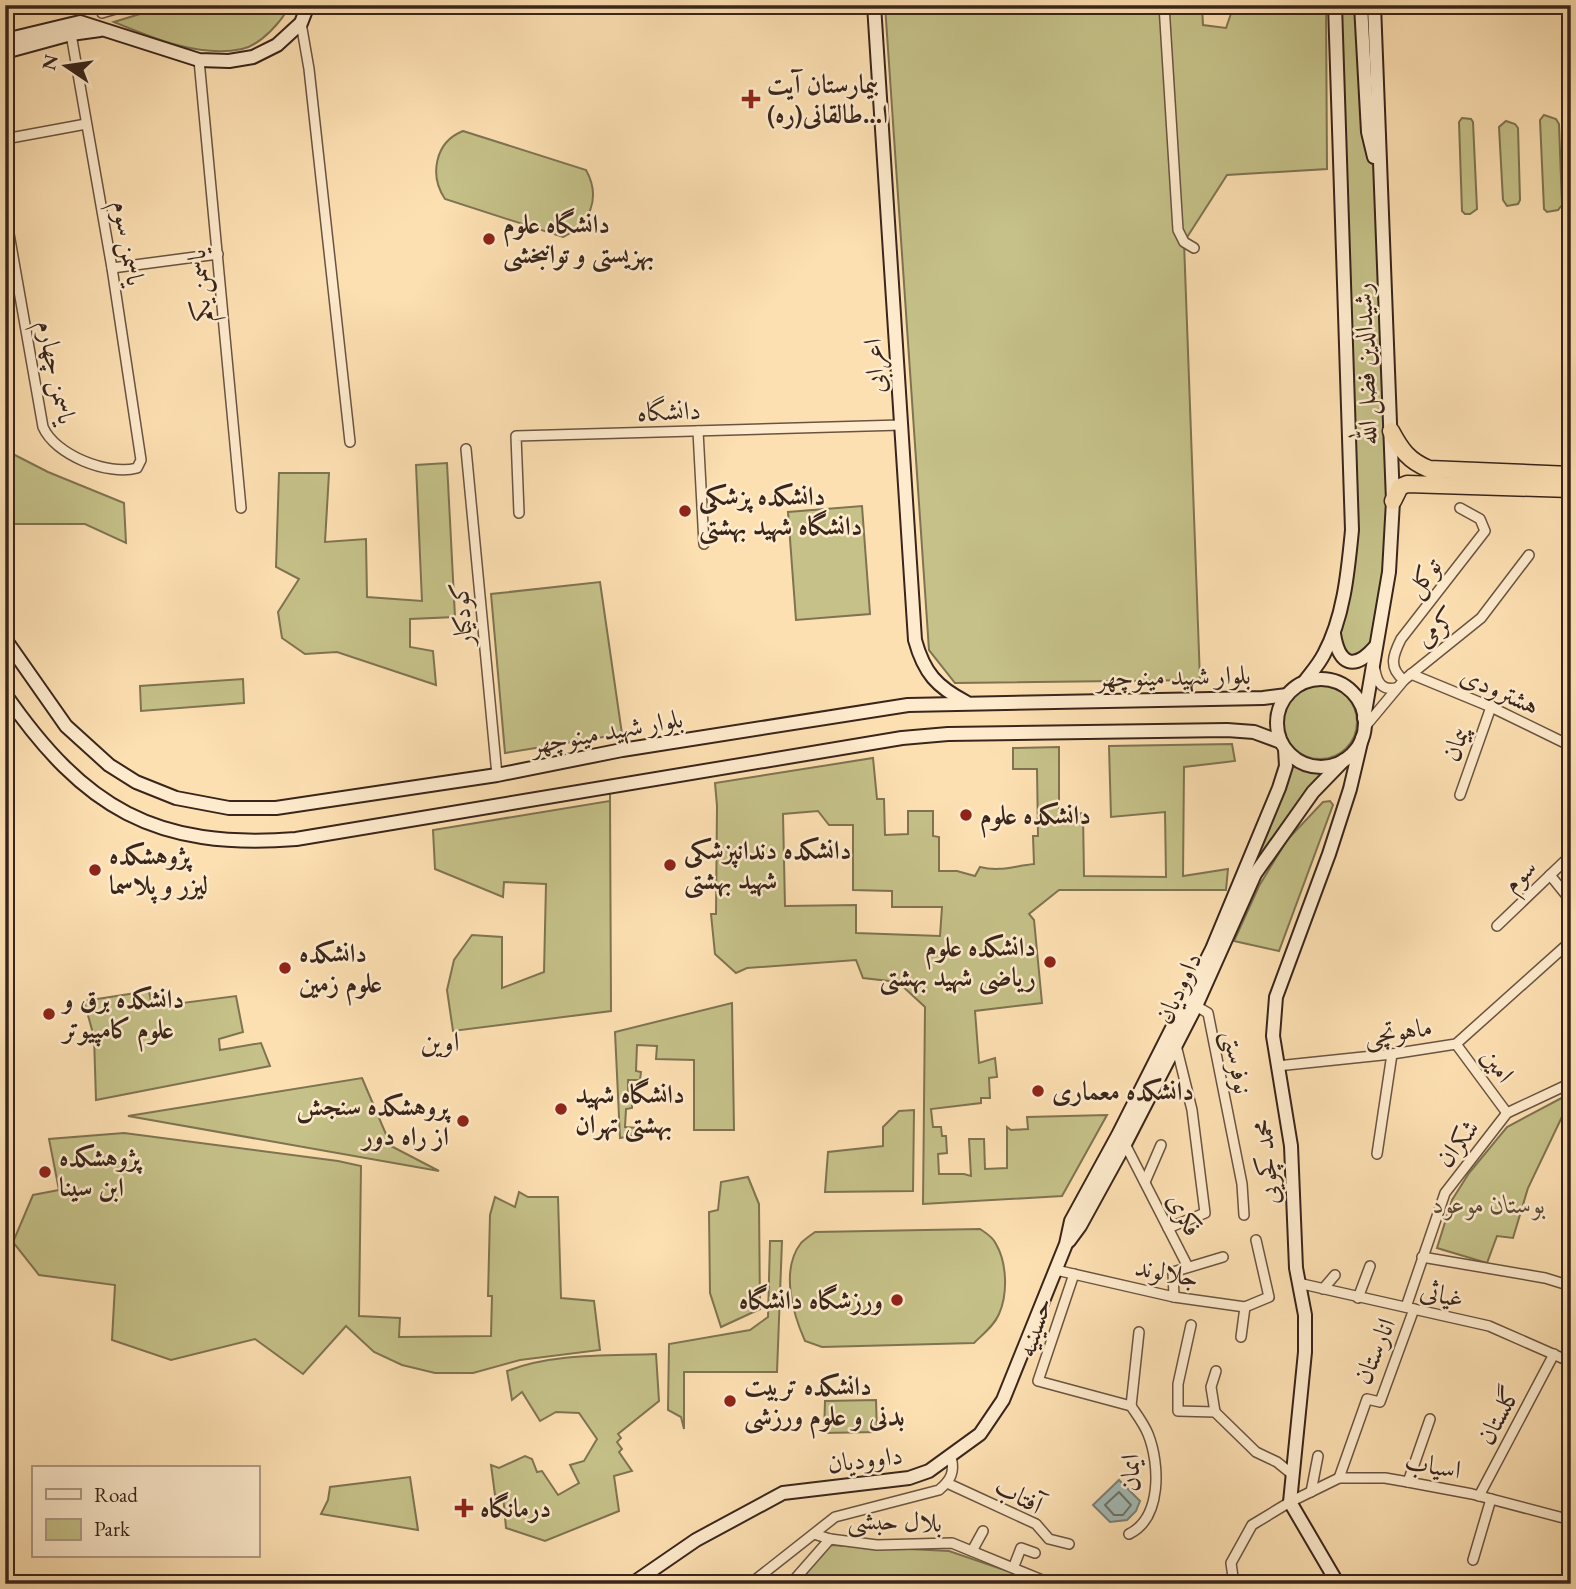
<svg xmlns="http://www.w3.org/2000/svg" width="1576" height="1589" viewBox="0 0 1576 1589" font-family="'EB Garamond',Amiri,serif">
<rect width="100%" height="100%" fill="#fde0b2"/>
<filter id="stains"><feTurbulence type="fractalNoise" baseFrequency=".00286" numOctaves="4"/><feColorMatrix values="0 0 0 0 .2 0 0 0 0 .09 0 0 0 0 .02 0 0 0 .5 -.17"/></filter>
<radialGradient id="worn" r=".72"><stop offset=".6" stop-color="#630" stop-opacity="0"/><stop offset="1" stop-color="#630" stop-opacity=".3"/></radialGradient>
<g fill="#c5c188" stroke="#7f7352" stroke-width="2" fill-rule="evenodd">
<path d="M169,5H290C282,21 261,45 242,49C199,58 153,38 114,22Z"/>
<path d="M885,5H1202L1203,25L1226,28L1234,5H1326L1327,169L1227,175L1184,242L1200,680L955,683L929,650Z"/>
<path d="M1337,5H1371L1388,460L1385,564L1372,643L1357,656L1349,657L1341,651L1338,634L1348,593Z"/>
<path d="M1544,115L1556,119L1559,124L1562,205L1558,210L1547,212L1544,209L1540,120Z"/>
<path d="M1462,118L1471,119L1473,122L1477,209L1470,214H1465L1462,211L1459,122Z"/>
<path d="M1506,121L1515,124L1518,128L1520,200L1518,204L1507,206L1503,200L1499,127Z"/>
<path d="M463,131L586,170C601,197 591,224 563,237L445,199C429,175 435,142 463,131Z"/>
<path d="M5,450L48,472L124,503L126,543L85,524H15L5,520Z"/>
<path d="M447,463L455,617L410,619V647L433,651L436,685L337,652L305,654L282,638L278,612L299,579L276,567L279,473H329L325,542L366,539L367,597L422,601L416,465Z"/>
<path d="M862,506L870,614L796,620L788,512Z"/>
<path d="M600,582L622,734L505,753L491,594Z"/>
<path d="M243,679L244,703L141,711L140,686Z"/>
<circle cx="1320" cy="722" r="37"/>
<path d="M1232,744L1235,761L1184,767L1183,876L1228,869L1226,890H1059L1029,914L1034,920L1042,1003L975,1011L979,1063L995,1058L997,1077L989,1078L990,1098H981V1103L931,1109L933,1127H941L942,1136H946L947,1153L938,1154L939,1174H964L971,1176L969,1139H984L985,1169L1007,1168V1127L1011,1130L1028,1129L1027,1117L1107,1115L1062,1196L923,1204L925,1007L898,982L863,978L856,960L747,968L736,973L715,954L711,914H716L717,806L715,783L873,758L877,799H884L885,835L908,834V811H933V836L939,837V871H957L975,876L980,867C1000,872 1014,866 1034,864L1033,836H1038L1037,769H1013V748L1059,747V817L1083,813L1084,876L1166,877L1165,812L1111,817L1109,746ZM818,811L829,825H853V890L892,891V907H942L940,936L856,933V905L785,906L783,814Z"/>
<path d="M1292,762C1304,773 1312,773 1327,771L1258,859L1261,840Z"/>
<path d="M610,787V800L611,1011L453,1031L447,990L454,960L472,935L502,937V988L544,972L546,884L504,882L503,897L435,869L433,830L610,801Z"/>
<path d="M1330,801L1333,805L1279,951L1234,941L1259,886L1287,840L1323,802Z"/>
<path d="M149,991L152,1007L236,996L243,1032L219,1039L220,1050L261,1043L270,1066L96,1100L94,1037L84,1001Z"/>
<path d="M732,1003L734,1130H694V1060L656,1059L657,1046L637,1045L636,1071L641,1072L640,1080H628V1101L632,1102V1108L626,1109L625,1127L637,1128L636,1135L620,1138L615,1032Z"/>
<path d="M362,1078L391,1146L439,1171L128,1116Z"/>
<path d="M1571,1093V1098L1528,1188L1513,1238L1497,1236L1487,1263L1437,1248L1452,1200L1469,1173L1507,1127Z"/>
<path d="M914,1110L913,1191L825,1192L828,1152L883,1146V1127L899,1111Z"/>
<path d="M124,1133L338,1161L361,1166L359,1316L400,1318L399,1337L491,1336L492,1296H488L490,1215L495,1197L515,1207L519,1192L528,1197H558L561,1298L594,1301L600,1350L520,1360L473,1373H435L402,1365L374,1352L346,1326L303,1374L255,1339L171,1360L112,1340L115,1285L39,1275L13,1242L33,1195L59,1190L49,1139Z"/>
<path d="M748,1177L759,1204L760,1309L721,1327L710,1293L709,1212L718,1210L721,1182Z"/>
<path d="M980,1229C986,1233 993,1237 996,1244C1007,1263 1008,1294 999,1314C994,1326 983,1334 974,1343L822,1347L805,1341C793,1314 780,1270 801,1243C805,1239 811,1235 815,1232Z"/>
<path d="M770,1241H782L777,1372H684V1429L681,1417L668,1410L669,1344L750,1330L768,1317Z"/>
<path d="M656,1354L659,1401L618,1434L621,1438L617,1442L622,1449L619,1452L632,1471L614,1476L619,1511L545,1541L506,1528L503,1495H495L491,1465L499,1468L525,1456L532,1459L537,1472L542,1471L558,1495L579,1483L570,1465L584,1461L597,1439L579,1413L556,1412L540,1421L522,1392L512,1400L507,1371C553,1353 607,1356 656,1354Z"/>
<path d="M876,1400L877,1432L824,1433L825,1401Z"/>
<path d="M410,1477L418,1530L321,1514L328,1500L330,1487Z"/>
<path d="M829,1545L949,1551L1045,1584H803C804,1570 820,1556 829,1545Z"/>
</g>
<path fill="#a3bbb6" stroke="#797f78" stroke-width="2" d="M1119,1480L1140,1501L1136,1511L1127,1520L1110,1522L1093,1505Z"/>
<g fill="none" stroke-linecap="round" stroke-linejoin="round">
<path stroke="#6e7068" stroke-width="2" d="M1119,1492L1131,1505L1123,1515H1114L1105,1505Z"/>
<defs>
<g id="street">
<path d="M1164,5L1178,230L1184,242L1194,248"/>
<path d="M102,13L129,5"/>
<path d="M301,23L309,69L350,442"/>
<path d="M199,60L241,508"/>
<path d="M5,139L86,124"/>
<path d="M5,211L43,427C55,455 108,476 137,468L141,460L112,268L71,34"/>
<path d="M112,268L218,254"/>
<path d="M698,431L704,544"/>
<path d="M466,449L497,775"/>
<path d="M519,513L516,436L901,425"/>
<path d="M1375,670C1377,682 1382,691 1396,688"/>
<path d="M1411,674L1491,707L1571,746"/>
<path d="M1404,680C1388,668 1393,655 1401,639L1485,531L1480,519L1460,508"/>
<path d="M1364,728L1404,680L1481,618L1529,555"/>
<path d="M1460,795L1491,707"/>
<path d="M1550,875L1571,901"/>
<path d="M1497,926L1571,855"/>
<path d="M1196,1006L1208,1013L1242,1184L1244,1215"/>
<path d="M1456,1044L1507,1113"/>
<path d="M1277,1066L1392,1054L1456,1044L1571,941"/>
<path d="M1125,1144L1188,1267"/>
<path d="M1377,1154L1392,1054"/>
<path d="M1145,1182L1161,1145"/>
<path d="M1168,1228L1205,1213L1192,1110L1176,1045"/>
<path d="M1422,1257L1545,1278L1571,1286"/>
<path d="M1056,1270L1174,1297L1245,1307L1269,1297L1256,1240"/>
<path d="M1074,1274L1038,1381L1131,1406"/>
<path d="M1298,1283L1489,1326L1571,1362"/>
<path d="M1323,1289L1335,1275"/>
<path d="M1174,1297L1173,1272L1223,1257"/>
<path d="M1358,1298L1370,1266"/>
<path d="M1406,1307L1445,1193L1507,1113L1571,1083"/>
<path d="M1191,1325L1178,1384V1411L1215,1412L1256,1452L1277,1462L1293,1475"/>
<path d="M1241,1337L1245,1307"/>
<path d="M1131,1406L1139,1332"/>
<path d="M1215,1412L1211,1387L1216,1371"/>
<path d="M1339,1478L1367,1399L1380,1402L1414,1309"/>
<path d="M1408,1482L1430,1419"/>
<path d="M947,1483L1036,1524L1049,1539L1069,1544"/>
<path d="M1311,1492L1318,1456"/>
<path d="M1479,1496L1554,1354"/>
<path d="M814,1534L830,1539L877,1545L952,1543L1052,1584"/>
<path d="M1129,1534C1162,1518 1160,1464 1148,1434C1144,1424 1137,1415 1131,1406"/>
<path d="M972,1551L983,1531"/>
<path d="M1473,1560L1491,1499"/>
<path d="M1014,1566L1021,1548L1035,1553"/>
<path d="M750,1584L835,1517L939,1490C951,1480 955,1472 951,1457"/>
<path d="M794,1584V1580L830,1539"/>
<path d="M1234,1584L1231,1563L1252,1525L1290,1502L1339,1478H1385L1408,1482L1472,1494L1571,1520"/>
</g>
<g id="secondary">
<path d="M874,5L915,640C924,673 937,687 966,702"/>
<path d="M1361,5L1368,132L1374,157"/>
<path d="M5,40L80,22L199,60L229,61L253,57L277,45L301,23L308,5"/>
<path d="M5,52L71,34L100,30"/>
<path d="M1334,634C1339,665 1354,671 1375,647"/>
<path d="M5,639L66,726L109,765L136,782L176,798L229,808H276L497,775L622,750L908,705L1263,698L1287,695"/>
<circle cx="1321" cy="723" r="44"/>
<path d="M1305,681C1311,673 1319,664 1324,654C1344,617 1348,571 1352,530L1335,5"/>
<path d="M5,694C84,808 155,850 296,839L902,738L948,734L1227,730L1254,732L1281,742"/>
<path d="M1364,718L1389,572L1393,501L1374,5"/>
<path d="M1069,1241L1080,1226L1125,1144L1196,1006L1255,874L1313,792L1344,760"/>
<path d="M632,1584L696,1540L783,1493L909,1478L929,1471L980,1434L1003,1400L1066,1244L1071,1221L1118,1135L1212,949L1279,788L1286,766L1285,749"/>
<path d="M1338,1584L1290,1502L1305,1352V1315L1296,1268L1291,1146L1273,1036L1276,997L1329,854L1350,789L1362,738"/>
</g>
<g id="highway">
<path d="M1391,431C1401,450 1409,461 1429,469L1571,475"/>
<path d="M1393,501L1400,487L1407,484L1571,489"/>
</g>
</defs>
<use href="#street" stroke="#6a5441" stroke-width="12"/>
<use href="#secondary" stroke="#39251b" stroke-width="16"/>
<use href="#highway" stroke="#39251b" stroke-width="19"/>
<use href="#street" stroke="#feebcd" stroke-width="9"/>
<use href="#secondary" stroke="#feebcd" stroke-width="12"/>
<use href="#highway" stroke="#fde0b2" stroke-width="16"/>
</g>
<g fill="#8f2418" stroke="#feebcd" stroke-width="2.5">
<path d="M747.5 88.5h7v7h7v7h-7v7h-7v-7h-7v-7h7z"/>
<circle cx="489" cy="239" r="7"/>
<circle cx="685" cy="511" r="7"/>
<circle cx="966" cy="815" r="7"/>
<circle cx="670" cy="865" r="7"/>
<circle cx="95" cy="870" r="7"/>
<circle cx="1050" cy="962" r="7"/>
<circle cx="285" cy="968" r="7"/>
<circle cx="49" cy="1014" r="7"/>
<circle cx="1038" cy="1091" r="7"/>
<circle cx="561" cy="1109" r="7"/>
<circle cx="463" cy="1121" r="7"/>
<circle cx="45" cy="1172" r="7"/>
<circle cx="897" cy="1300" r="7"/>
<circle cx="730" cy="1401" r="7"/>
<path d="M460.5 1497.5h7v7h7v7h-7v7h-7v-7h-7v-7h7z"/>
</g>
<g text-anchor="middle" stroke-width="5" stroke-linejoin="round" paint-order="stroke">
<g font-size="26" font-weight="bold" fill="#39251b" stroke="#feebcd" text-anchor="start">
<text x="767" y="93">بیمارستان آیت<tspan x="767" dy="30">ا...طالقانی(ره)</tspan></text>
<text x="503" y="233">دانشگاه علوم<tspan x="503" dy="30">بهزیستی و توانبخشی</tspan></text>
<text x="699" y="505">دانشکده پزشکی<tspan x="699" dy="30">دانشگاه شهید بهشتی</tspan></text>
<text x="980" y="824">دانشکده علوم</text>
<text x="684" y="859">دانشکده دندانپزشکی<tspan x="684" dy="30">شهید بهشتی</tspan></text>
<text x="109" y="864">پژوهشکده<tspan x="109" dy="30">لیزر و پلاسما</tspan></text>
<text x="1036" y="956" text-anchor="end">دانشکده علوم<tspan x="1036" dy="30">ریاضی شهید بهشتی</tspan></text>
<text x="299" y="962">دانشکده<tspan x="299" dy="30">علوم زمین</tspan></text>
<text x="63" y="1008">دانشکده برق و<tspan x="63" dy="30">علوم کامپیوتر</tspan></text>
<text x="1052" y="1100">دانشکده معماری</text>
<text x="575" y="1103">دانشگاه شهید<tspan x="575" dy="30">بهشتی تهران</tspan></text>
<text x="449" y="1115" text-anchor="end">پروهشکده سنجش<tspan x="449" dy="30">از راه دور</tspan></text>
<text x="59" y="1166">پژوهشکده<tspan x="59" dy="30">ابن سینا</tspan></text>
<text x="883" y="1309" text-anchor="end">ورزشگاه دانشگاه</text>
<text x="744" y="1395">دانشکده تربیت<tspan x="744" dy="30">بدنی و علوم ورزشی</tspan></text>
<text x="480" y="1517">درمانگاه</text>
</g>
<g font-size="26" fill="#39251b" stroke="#feebcd">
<text transform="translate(129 243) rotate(80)" y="9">یاسمن سوم</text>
<text transform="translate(199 286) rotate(-95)" y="9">یاسمن یکم</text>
<text transform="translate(1365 364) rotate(-92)" y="9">رشیدالدین فضل الله</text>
<text transform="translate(874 366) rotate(-94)" y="9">اعرابی</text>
<text transform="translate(57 372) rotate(78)" y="9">یاسمن چهارم</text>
<text transform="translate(669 411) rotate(-2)" y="9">دانشگاه</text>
<text transform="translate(1423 577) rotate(-52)" y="9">توکل</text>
<text transform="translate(461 614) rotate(-95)" y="9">کودکیار</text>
<text transform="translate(1436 627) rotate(-39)" y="9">کرمی</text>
<text transform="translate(1174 676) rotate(-1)" y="9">بلوار شهید مینوچهر</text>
<text transform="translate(1500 690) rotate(24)" y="9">هشترودی</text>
<text transform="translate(607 731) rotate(-10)" y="9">بلوار شهید مینوچهر</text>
<text transform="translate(1455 744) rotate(-71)" y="9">پیمان</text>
<text transform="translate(1519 875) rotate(-44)" y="9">سوم</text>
<text transform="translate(1178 988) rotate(-65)" y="9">داوودیان</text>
<text transform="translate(1398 1031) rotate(-8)" y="9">ماهوتچی</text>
<text transform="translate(1238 1062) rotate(79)" y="9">نوفرستی</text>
<text transform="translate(1498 1065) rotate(53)" y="9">امین</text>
<text transform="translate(1457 1143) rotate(-52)" y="9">شکران</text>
<text transform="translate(1266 1162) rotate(-95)" y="9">محمد کچویی</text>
<text transform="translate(1185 1214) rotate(63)" y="9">فکری</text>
<text transform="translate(1167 1272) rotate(11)" y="9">جلالوند</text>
<text transform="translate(1442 1294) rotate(13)" y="9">غیاثی</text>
<text transform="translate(1034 1327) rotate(-72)" y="9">حسینیه</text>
<text transform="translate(1374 1351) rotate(-67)" y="9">انارستان</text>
<text transform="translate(1498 1415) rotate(-62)" y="9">گلستان</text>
<text transform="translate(865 1459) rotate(-7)" y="9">داوودیان</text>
<text transform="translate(1433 1465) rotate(10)" y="9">اسیاب</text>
<text transform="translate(1130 1473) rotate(-91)" y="9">ایمان</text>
<text transform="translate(1019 1495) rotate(28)" y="9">آفتاب</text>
<text transform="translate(895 1521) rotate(2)" y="9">بلال حبشی</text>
</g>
<g font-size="26" font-style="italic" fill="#5c4c36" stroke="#feebcd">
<text x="1489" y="1213">بوستان موعود</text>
</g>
<g font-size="28" fill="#39251b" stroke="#feebcd">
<text x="440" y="1051">اوین</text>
</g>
</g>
<rect width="1576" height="1589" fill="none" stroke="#fde0b2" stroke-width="28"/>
<rect x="7" y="7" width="1562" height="1575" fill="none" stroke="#39251b" stroke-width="3.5"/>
<rect x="14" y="14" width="1548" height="1561" fill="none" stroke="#39251b" stroke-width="2"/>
<rect x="32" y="1466" width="228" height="91" fill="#feebcd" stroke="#af9c86" stroke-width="2"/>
<rect x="46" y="1489" width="35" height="10" fill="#feebcd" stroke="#af9c86" stroke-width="2"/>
<text x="94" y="1502" font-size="21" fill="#39251b">Road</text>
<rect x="46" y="1519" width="35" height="21" fill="#c5c188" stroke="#af9c86" stroke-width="2"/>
<text x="94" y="1536" font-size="21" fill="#39251b">Park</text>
<g transform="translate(66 66) rotate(283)" stroke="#feebcd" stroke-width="5" paint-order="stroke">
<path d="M0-5L12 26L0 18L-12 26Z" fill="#39251b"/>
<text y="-10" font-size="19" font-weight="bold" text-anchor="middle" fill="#39251b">N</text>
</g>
<rect width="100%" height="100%" filter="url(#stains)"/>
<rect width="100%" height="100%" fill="url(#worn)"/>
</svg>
